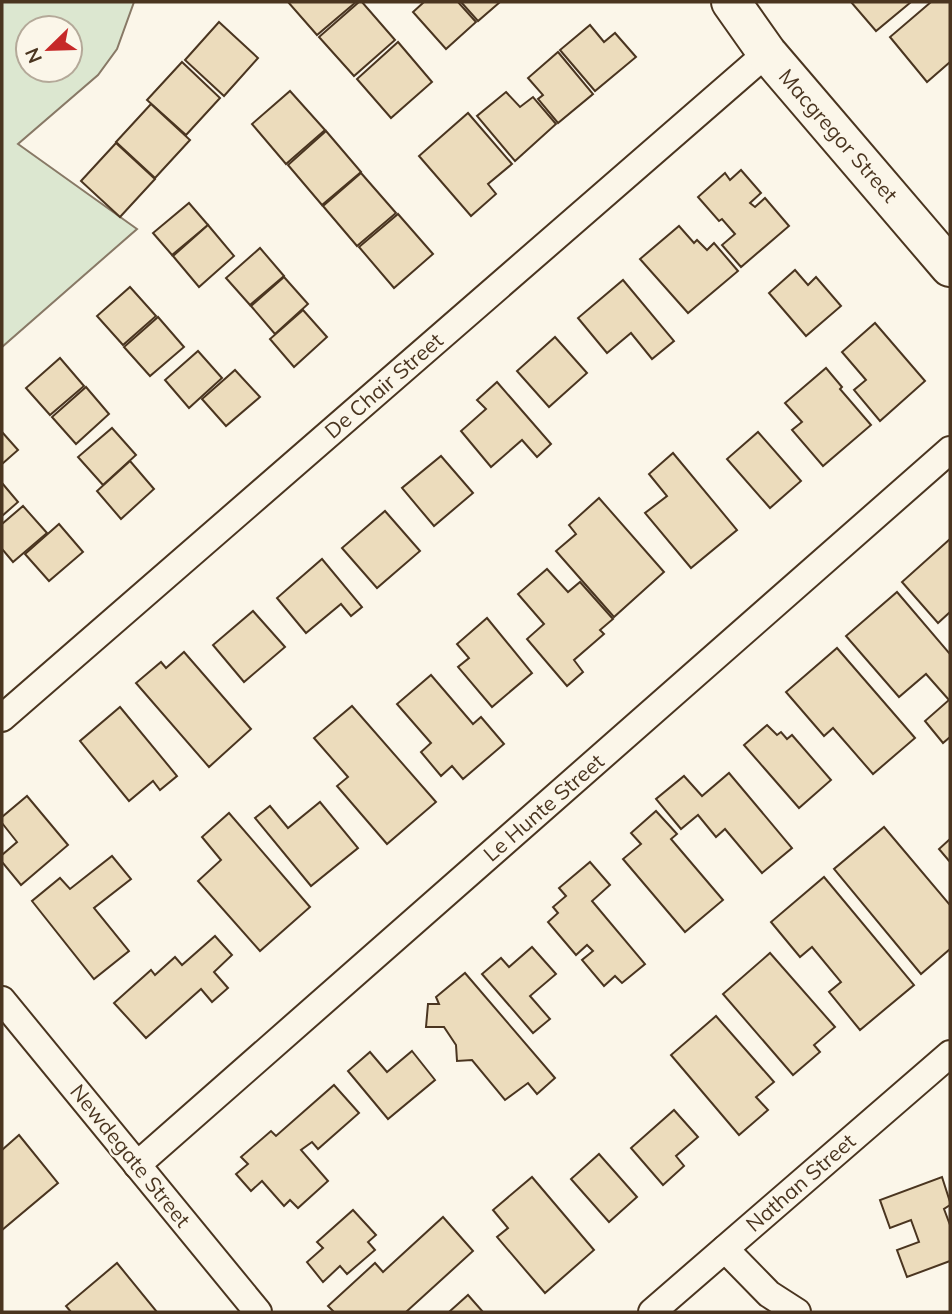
<svg xmlns="http://www.w3.org/2000/svg" width="952" height="1314" viewBox="0 0 952 1314" font-family="Mulish,sans-serif">
<rect width="100%" height="100%" fill="#fbf6e9"/>
<path fill="#dce7d0" stroke="#887966" stroke-width="2" fill-rule="evenodd" d="M2,2H134L117,49L98,75L18,144L137,229L2,347ZM28,28H70V70H28Z"/>
<g fill="#ecdcbc" stroke="#4a3520" stroke-width="2">
<path d="M288,2H356L317,35Z"/>
<path d="M359,2H362L395,40L354,76L319,37Z"/>
<path d="M424,2H458L476,22L446,49L413,12Z"/>
<path d="M461,2H500L478,21Z"/>
<path d="M851,2H911L876,31Z"/>
<path d="M931,2H950V62L927,82L890,37Z"/>
<path d="M219,22L258,58L224,96L185,60Z"/>
<path d="M590,25L604,42L615,33L636,57L595,91L560,50Z"/>
<path d="M398,42L432,82L391,118L357,79Z"/>
<path d="M558,52L593,94L558,123L538,99L543,95L528,78Z"/>
<path d="M182,62L220,98L186,135L147,100Z"/>
<path d="M290,91L325,130L286,164L252,124Z"/>
<path d="M506,92L520,107L533,97L556,124L515,161L477,116Z"/>
<path d="M151,104L190,140L155,178L116,142Z"/>
<path d="M468,113L512,164L488,184L496,194L471,216L419,156Z"/>
<path d="M326,131L361,172L322,205L288,165Z"/>
<path d="M116,143L155,179L120,217L81,181Z"/>
<path d="M741,170L761,193L750,203L755,207L765,198L789,226L741,267L722,245L735,234L722,219L719,221L698,197L725,173L730,180Z"/>
<path d="M361,173L396,213L357,246L323,206Z"/>
<path d="M189,203L208,225L172,255L153,233Z"/>
<path d="M398,214L433,254L394,288L359,247Z"/>
<path d="M208,225L234,256L199,287L173,256Z"/>
<path d="M679,226L694,243L697,240L707,250L714,243L738,271L688,313L640,259Z"/>
<path d="M260,248L284,276L250,305L226,278Z"/>
<path d="M795,270L808,285L816,277L841,306L806,336L769,293Z"/>
<path d="M284,277L308,304L275,334L251,306Z"/>
<path d="M623,280L674,341L652,359L631,333L607,353L578,318Z"/>
<path d="M130,287L156,316L123,345L97,316Z"/>
<path d="M303,310L327,337L294,367L270,339Z"/>
<path d="M158,317L184,347L150,376L124,347Z"/>
<path d="M875,323L925,381L880,421L854,390L866,380L842,352Z"/>
<path d="M555,337L587,373L549,407L517,371Z"/>
<path d="M198,351L222,378L189,408L165,380Z"/>
<path d="M60,358L84,386L50,415L26,388Z"/>
<path d="M826,368L842,387L840,389L871,425L823,466L792,430L802,422L785,403Z"/>
<path d="M235,370L260,397L226,426L202,399Z"/>
<path d="M497,382L551,444L537,457L522,440L491,467L461,431L486,409L477,400Z"/>
<path d="M86,387L109,414L76,444L52,417Z"/>
<path d="M112,428L136,455L103,485L78,457Z"/>
<path d="M2,432L18,450L2,464Z"/>
<path d="M758,432L801,481L770,508L727,459Z"/>
<path d="M673,453L737,530L691,568L645,513L667,496L649,474Z"/>
<path d="M441,456L473,493L434,526L402,488Z"/>
<path d="M130,461L154,489L121,519L97,491Z"/>
<path d="M2,483L18,502L2,516Z"/>
<path d="M599,498L664,572L614,617L556,551L576,534L569,525Z"/>
<path d="M23,506L47,533L13,562L2,549V524Z"/>
<path d="M385,511L420,551L377,588L342,548Z"/>
<path d="M59,524L83,552L49,581L25,554Z"/>
<path d="M950,539V612L938,623L902,582Z"/>
<path d="M322,559L362,607L351,616L341,604L306,633L277,598Z"/>
<path d="M547,569L568,592L580,582L613,619L600,630L604,634L574,660L583,672L567,686L527,639L544,624L518,594Z"/>
<path d="M897,592L950,654V737L943,743L925,721L949,700L926,674L899,697L846,636Z"/>
<path d="M253,611L285,647L244,682L213,645Z"/>
<path d="M487,618L532,673L492,707L458,667L469,658L457,644Z"/>
<path d="M837,648L915,738L873,774L833,728L824,736L786,692Z"/>
<path d="M184,652L251,729L209,767L136,683L161,662L166,668Z"/>
<path d="M431,675L473,724L481,717L504,744L463,779L452,766L441,776L421,752L431,743L397,704Z"/>
<path d="M352,706L436,802L387,844L337,786L348,777L314,738Z"/>
<path d="M120,707L177,776L160,790L153,781L129,801L80,741Z"/>
<path d="M767,725L777,735L781,732L787,739L792,735L831,780L799,808L744,745Z"/>
<path d="M729,773L792,848L762,873L725,829L716,837L698,815L681,829L656,799L684,776L702,796Z"/>
<path d="M27,796L68,845L21,885L2,862V855L17,842L2,823V817Z"/>
<path d="M320,802L358,848L311,886L255,818L270,806L288,828Z"/>
<path d="M656,811L677,834L671,839L723,900L685,932L623,859L641,844L631,833Z"/>
<path d="M229,813L310,907L260,951L198,881L221,860L202,837Z"/>
<path d="M884,827L950,905V949L921,974L834,869Z"/>
<path d="M950,839V862L939,849Z"/>
<path d="M112,856L131,879L94,908L129,951L94,979L32,901L60,878L70,889Z"/>
<path d="M590,862L610,885L592,901L645,964L622,983L615,976L604,986L582,960L593,951L587,945L576,955L548,922L558,913L553,907L566,896L559,888Z"/>
<path d="M824,877L914,985L860,1030L829,992L841,982L812,947L800,957L771,922Z"/>
<path d="M215,936L232,955L214,972L228,988L212,1002L201,989L146,1038L114,1003L151,970L155,975L175,957L182,965Z"/>
<path d="M532,947L556,974L530,996L550,1019L533,1033L482,974L501,958L509,967Z"/>
<path d="M770,953L835,1027L814,1045L820,1052L793,1075L723,994Z"/>
<path d="M465,973L555,1078L537,1094L528,1083L505,1100L472,1060L457,1061L456,1045L444,1027H426L428,1004H439L436,997Z"/>
<path d="M716,1016L774,1082L756,1097L768,1110L739,1135L671,1055Z"/>
<path d="M412,1051L435,1080L388,1119L348,1071L370,1052L387,1072Z"/>
<path d="M334,1085L359,1113L318,1149L312,1142L301,1150L328,1181L298,1208L290,1200L284,1206L262,1181L251,1191L236,1174L248,1164L241,1157L271,1131L276,1136Z"/>
<path d="M674,1110L698,1137L676,1156L684,1166L663,1185L631,1148Z"/>
<path d="M19,1135L58,1183L2,1230V1150Z"/>
<path d="M599,1154L637,1197L609,1222L571,1179Z"/>
<path d="M532,1177L594,1250L545,1293L497,1237L508,1228L493,1210Z"/>
<path d="M942,1177L950,1202V1205L944,1209L950,1225V1261L907,1277L897,1250L919,1242L911,1220L890,1228L880,1200Z"/>
<path d="M353,1210L376,1235L368,1242L375,1250L347,1274L340,1266L323,1282L307,1262L323,1248L317,1242Z"/>
<path d="M443,1217L473,1251L406,1312H334L328,1306L375,1263L383,1272Z"/>
<path d="M117,1263L157,1312H71L66,1306Z"/>
<path d="M468,1295L483,1312H449Z"/>
</g>
<g fill="none" stroke-linecap="round" stroke-linejoin="round">
<defs>
<g id="street">
<path d="M2,718L767,53"/>
<path d="M2,1000L258,1312"/>
<path d="M137,1165L950,450"/>
<path d="M725,1249L769,1294L797,1312"/>
<path d="M652,1312L950,1054"/>
</g>
<path id="secondary" d="M731,2L767,53L950,267"/>
</defs>
<use href="#street" stroke="#4a3520" stroke-width="30"/>
<use href="#secondary" stroke="#4a3520" stroke-width="42"/>
<use href="#street" stroke="#fbf6e9" stroke-width="26"/>
<use href="#secondary" stroke="#fbf6e9" stroke-width="38"/>
</g>
<g text-anchor="middle" stroke-width="5" stroke-linejoin="round" paint-order="stroke">
<g font-size="21" fill="#4a3520" stroke="#fbf6e9">
<text transform="translate(838 136) rotate(49)" y="7">Macgregor Street</text>
<text transform="translate(384 386) rotate(-41)" y="7">De Chair Street</text>
<text transform="translate(544 808) rotate(-41)" y="7">Le Hunte Street</text>
<text transform="translate(130 1156) rotate(51)" y="7">Newdegate Street</text>
<text transform="translate(801 1183) rotate(-41)" y="7">Nathan Street</text>
</g>
</g>
<rect width="952" height="1314" fill="none" stroke="#4a3520" stroke-width="7"/>
<g transform="translate(49 49) rotate(247)"><circle r="33" fill="#fbf6e9" stroke="#b4a999" stroke-width="2"/>
<path d="M0-5L12 26L0 18L-12 26Z" fill="#c62828"/>
<text y="-10" font-size="19" font-weight="bold" text-anchor="middle" fill="#4a3520">N</text>
</g>
</svg>
